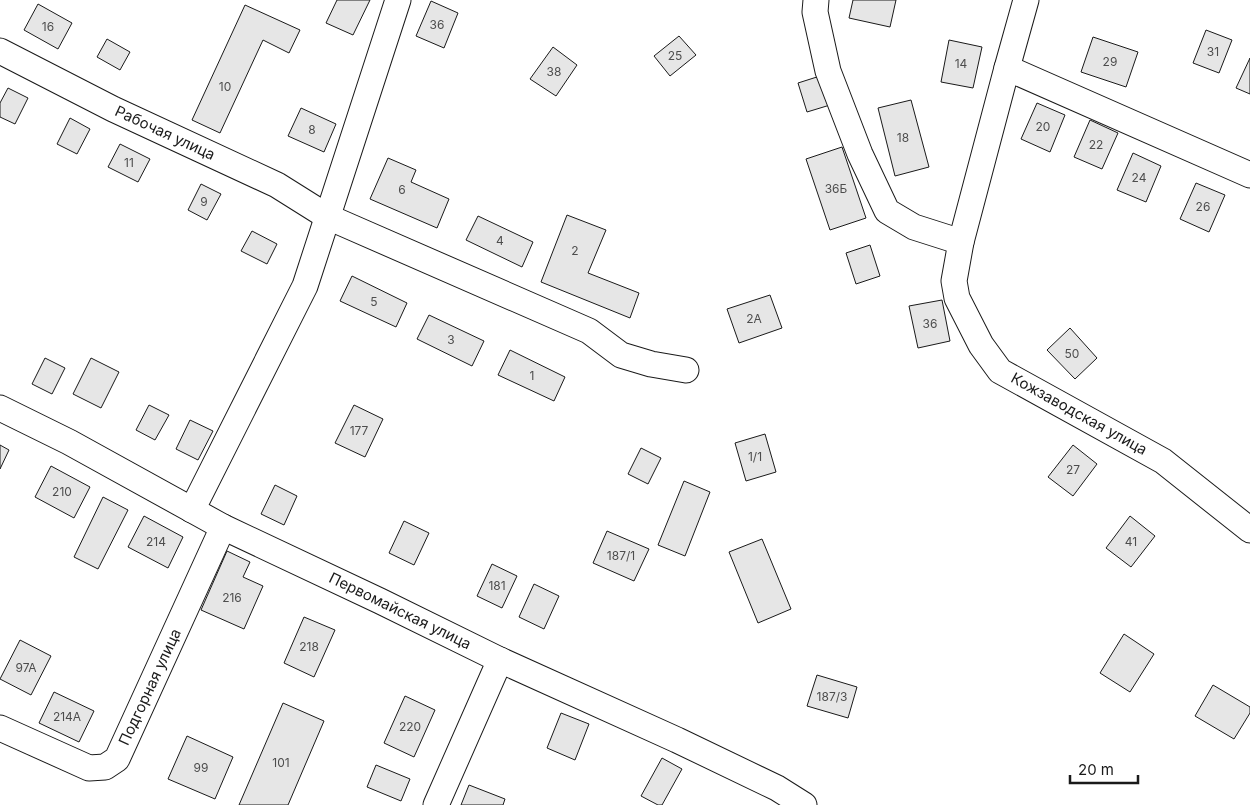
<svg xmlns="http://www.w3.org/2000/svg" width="1250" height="805" viewBox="0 0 1250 805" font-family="Inter,sans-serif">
<rect width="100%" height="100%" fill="#fff"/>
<g fill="#e6e6e6" stroke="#1a1a1a">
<path d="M337,0H370L353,35L326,23Z"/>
<path d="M853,0H896L890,27L849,18Z"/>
<path d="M431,1L458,13L444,48L416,36Z"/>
<path d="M38,4L72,23L58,49L24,30Z"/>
<path d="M245,5L300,30L289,53L263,40L220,133L192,120Z"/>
<path d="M1206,30L1232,40L1219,73L1193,63Z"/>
<path d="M679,36L696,55L670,76L654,56Z"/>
<path d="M1093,37L1138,52L1126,87L1081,72Z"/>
<path d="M107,39L130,52L120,70L97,57Z"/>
<path d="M949,40L982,47L973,88L941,82Z"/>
<path d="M553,47L577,65L556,96L530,79Z"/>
<path d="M1250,58V94L1236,88Z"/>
<path d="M820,76L830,105L807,112L798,83Z"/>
<path d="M8,88L28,98L15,124L0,117V103Z"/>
<path d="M911,100L929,167L895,176L878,108Z"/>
<path d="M1037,103L1065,115L1050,152L1021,139Z"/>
<path d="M301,108L336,124L324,152L288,136Z"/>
<path d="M70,118L90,129L77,154L57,144Z"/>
<path d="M1090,120L1118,133L1102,169L1074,157Z"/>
<path d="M120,144L150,159L138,182L108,167Z"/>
<path d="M842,147L866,218L830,230L806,159Z"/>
<path d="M1133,153L1161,166L1146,202L1117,190Z"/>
<path d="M388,158L416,170L411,182L449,199L437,228L370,199Z"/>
<path d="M1196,183L1225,195L1209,232L1180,219Z"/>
<path d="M201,184L221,194L207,220L188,210Z"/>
<path d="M567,215L606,230L588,273L639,293L630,318L541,282Z"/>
<path d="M478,216L533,242L522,267L466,240Z"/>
<path d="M252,231L277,244L267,264L241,251Z"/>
<path d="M870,245L880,276L856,284L846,253Z"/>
<path d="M352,276L407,303L396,327L340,301Z"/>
<path d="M770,295L782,328L739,343L727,309Z"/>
<path d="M942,300L950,341L918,348L909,306Z"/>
<path d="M429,315L484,341L472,366L417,339Z"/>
<path d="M1070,328L1097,358L1075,379L1047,350Z"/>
<path d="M510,350L565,377L554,401L498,375Z"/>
<path d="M45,358L65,368L52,394L32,384Z"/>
<path d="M91,358L119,372L101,408L73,394Z"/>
<path d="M149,405L169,415L155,440L136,430Z"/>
<path d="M354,405L383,419L365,457L335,443Z"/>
<path d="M190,420L213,431L198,460L176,449Z"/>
<path d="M765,434L776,472L746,481L735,443Z"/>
<path d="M0,445L9,450L0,469Z"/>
<path d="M1073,445L1097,464L1073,496L1048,477Z"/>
<path d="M641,448L661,458L648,484L628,474Z"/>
<path d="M51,466L90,487L74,518L35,497Z"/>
<path d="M684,481L710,492L685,556L658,545Z"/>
<path d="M275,485L297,496L284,525L261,514Z"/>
<path d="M103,497L128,510L98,569L74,557Z"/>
<path d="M144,516L183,537L168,568L128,547Z"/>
<path d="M1130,516L1155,536L1131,567L1106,548Z"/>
<path d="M404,521L429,533L414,565L389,553Z"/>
<path d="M607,531L649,549L634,581L593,563Z"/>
<path d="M762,539L791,609L758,623L729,552Z"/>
<path d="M227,551L250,562L243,577L263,586L244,629L201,610Z"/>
<path d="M492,564L517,576L502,608L477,596Z"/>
<path d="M534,584L559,596L544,629L519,617Z"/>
<path d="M304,617L335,630L314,677L284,663Z"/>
<path d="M1124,634L1154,654L1130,692L1100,673Z"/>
<path d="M20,640L51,656L31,695L0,679Z"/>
<path d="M817,675L857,687L848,718L807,706Z"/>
<path d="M1213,685L1250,707V713L1234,739L1195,716Z"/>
<path d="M54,692L94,711L79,742L39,723Z"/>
<path d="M405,696L435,710L414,757L384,743Z"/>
<path d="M283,703L324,721L288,805H239Z"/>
<path d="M561,713L589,724L575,760L547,748Z"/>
<path d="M187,736L233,757L215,799L168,779Z"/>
<path d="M662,758L682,769L662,805H658L641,796Z"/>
<path d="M376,765L410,779L401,801L367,787Z"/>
<path d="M469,785L505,799L503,805H461Z"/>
</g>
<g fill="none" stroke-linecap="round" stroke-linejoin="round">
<defs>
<g id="minor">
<path d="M816,0L815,12L828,71L860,154L887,211L914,227L961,242"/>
<path d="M0,51L113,109L277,185L328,217L589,331L621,355L651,364L686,370"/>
<path d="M1007,68L1026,0"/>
<path d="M1250,175L1007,68L961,242L954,281L957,298L981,345L1000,371L1163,461L1250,530"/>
<path d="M0,408L69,442L223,527L380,601L500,660L677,740L777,788L804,805"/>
<path d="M192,510L305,286L398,0"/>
<path d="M0,728L89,768L105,767L117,759L223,527"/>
<path d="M436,805L500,660"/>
</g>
</defs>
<use href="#minor" stroke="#1a1a1a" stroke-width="27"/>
<use href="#minor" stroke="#fff" stroke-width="25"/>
</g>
<g text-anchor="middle" stroke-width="4" stroke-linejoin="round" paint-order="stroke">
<g font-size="12" fill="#4d4d4d">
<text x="437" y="29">36</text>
<text x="48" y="31">16</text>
<text x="1213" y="56">31</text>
<text x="675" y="60">25</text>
<text x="1110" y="66">29</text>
<text x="961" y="68">14</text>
<text x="554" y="76">38</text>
<text x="225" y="91">10</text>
<text x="1043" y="131">20</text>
<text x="312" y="134">8</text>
<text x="903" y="142">18</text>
<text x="1096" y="149">22</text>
<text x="129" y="167">11</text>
<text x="1139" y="182">24</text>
<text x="836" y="193">36Б</text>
<text x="402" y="194">6</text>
<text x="204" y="206">9</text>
<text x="1203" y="211">26</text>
<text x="500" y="245">4</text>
<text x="575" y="255">2</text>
<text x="374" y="306">5</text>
<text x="754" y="323">2А</text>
<text x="930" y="328">36</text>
<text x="451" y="344">3</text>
<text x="1072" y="358">50</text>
<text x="532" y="380">1</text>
<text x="359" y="435">177</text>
<text x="755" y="461">1/1</text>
<text x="1073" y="474">27</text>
<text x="62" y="496">210</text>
<text x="156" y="546">214</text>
<text x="1131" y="546">41</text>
<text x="621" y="560">187/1</text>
<text x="497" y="590">181</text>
<text x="232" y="602">216</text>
<text x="309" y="651">218</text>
<text x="26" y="672">97А</text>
<text x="832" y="701">187/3</text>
<text x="67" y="721">214А</text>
<text x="410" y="731">220</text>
<text x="281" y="767">101</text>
<text x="201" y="772">99</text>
</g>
<g font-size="15" fill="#1a1a1a" stroke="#fff">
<text transform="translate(165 133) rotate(25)" y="5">Рабочая улица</text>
<text transform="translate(1079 414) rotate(29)" y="5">Кожзаводская улица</text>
<text transform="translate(400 611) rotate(26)" y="5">Первомайская улица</text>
<text transform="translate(150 687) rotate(-65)" y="5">Подгорная улица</text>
</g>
</g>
<path d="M1070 775v8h68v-8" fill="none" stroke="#1a1a1a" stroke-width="2.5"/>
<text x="1078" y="775" font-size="15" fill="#1a1a1a" stroke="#ffffff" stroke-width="4" paint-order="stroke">20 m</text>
</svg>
